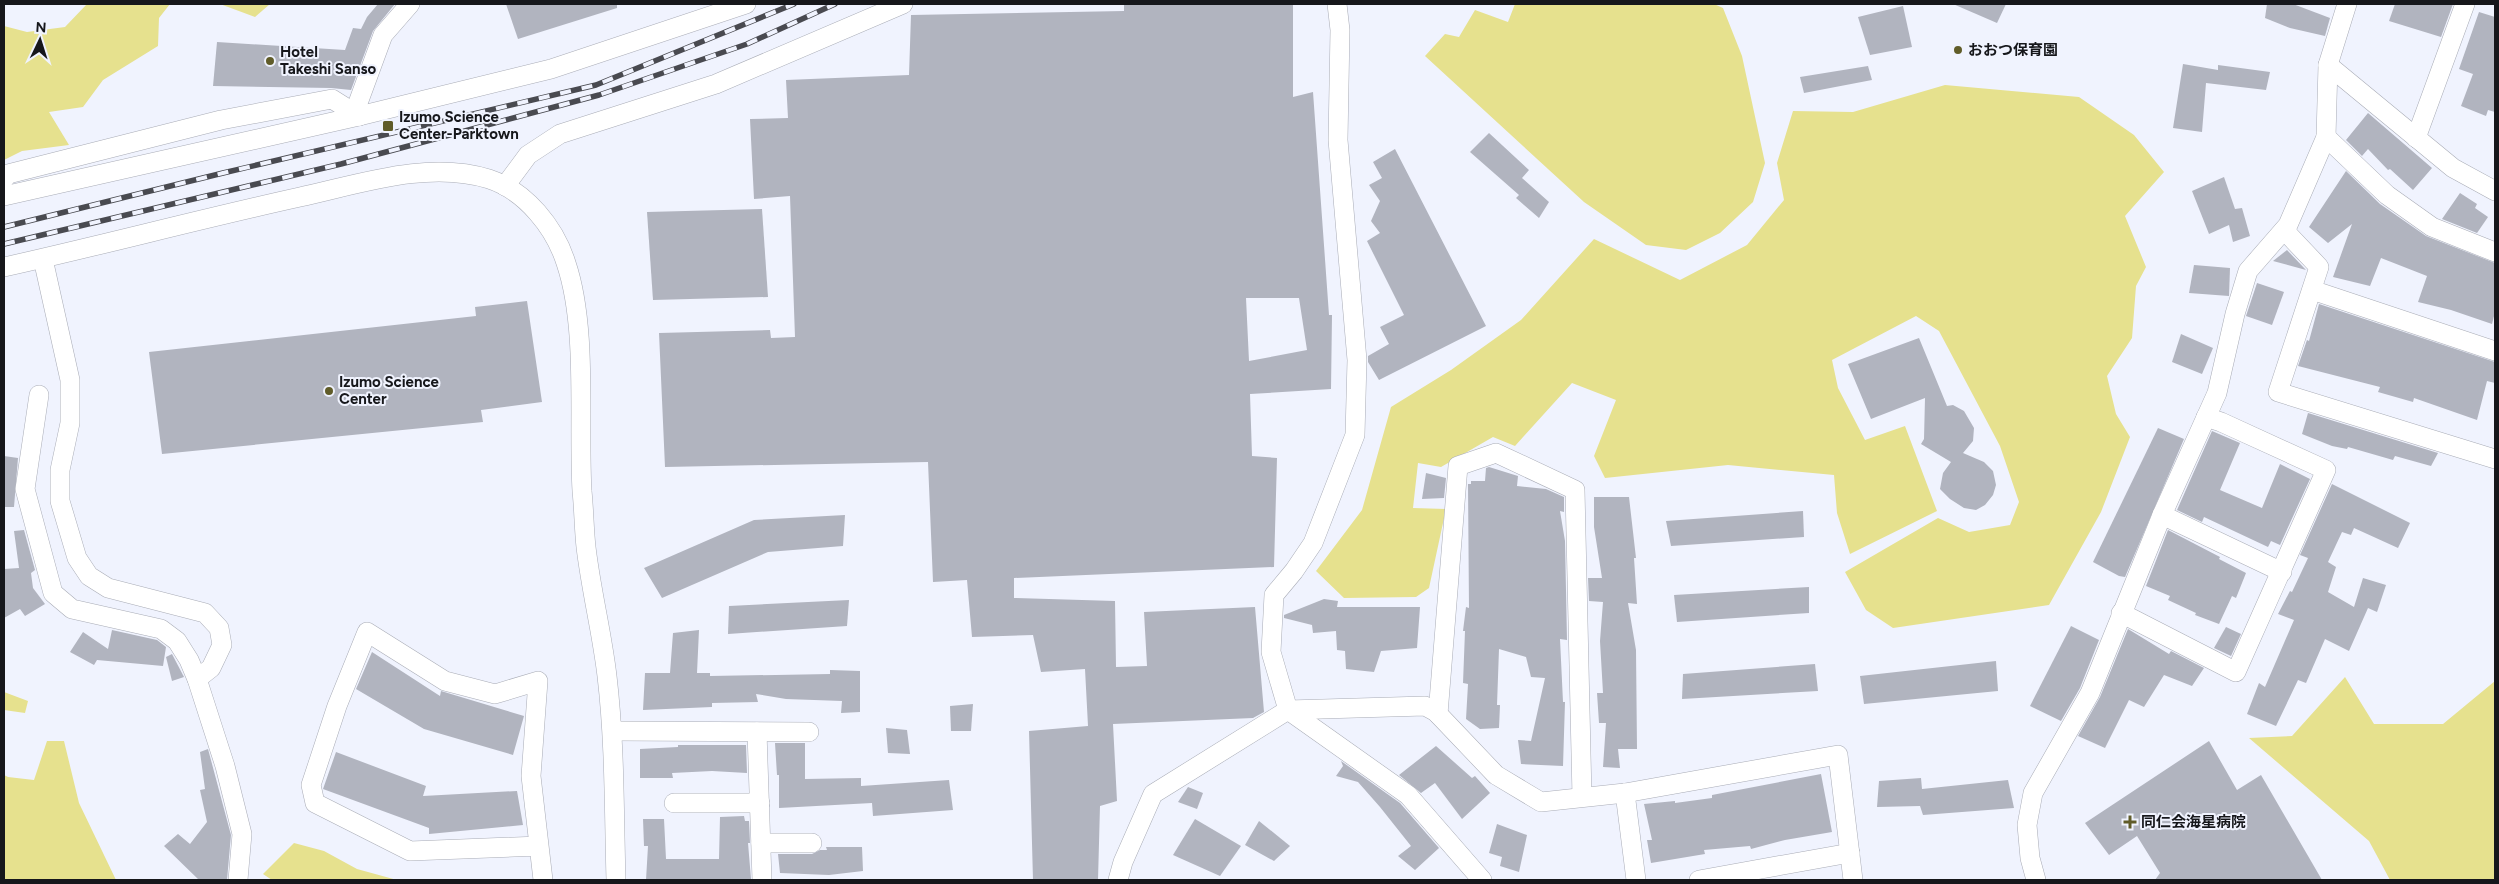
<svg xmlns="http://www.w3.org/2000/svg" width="2499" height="884" viewBox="0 0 2499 884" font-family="Figtree,'Noto Sans JP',sans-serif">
<rect width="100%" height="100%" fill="#f0f3fe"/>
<g fill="#e6e18e">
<path d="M87,4H170L159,18L158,46L103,80L83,107L49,112L69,145L22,151L4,160V26L27,32L65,27Z"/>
<path d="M220,4H270L255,17Z"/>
<path d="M1515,4H1714L1723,8L1742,56L1765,163L1753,202L1720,233L1686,250L1646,245L1584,202L1425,56L1445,34L1459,37L1475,10L1508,22Z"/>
<path d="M1945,85L2079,97L2134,135L2164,172L2125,216L2146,267L2136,286L2132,338L2107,376L2116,414L2130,437L2101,512L2049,605L1893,628L1866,610L1845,572L1938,518L1969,532L2010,525L2019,502L2000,446L1939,331L1916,316L1832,360L1838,388L1865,440L1905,426L1937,511L1850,554L1837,513L1834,475L1728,465L1605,478L1594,456L1616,400L1572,383L1515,446L1493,437L1441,467L1418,463L1413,508L1446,509L1429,588L1416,597L1344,598L1316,571L1362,510L1391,407L1451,370L1521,320L1594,239L1680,280L1747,245L1784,200L1777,163L1793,111L1853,112Z"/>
<path d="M2345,677L2374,724H2443L2495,681V880H2390L2369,841L2249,738L2292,736Z"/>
<path d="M4,692L28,701L25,713L4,710Z"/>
<path d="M47,741H64L79,803L116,880H4V775L8,777L34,780Z"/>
<path d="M294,843L324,851L357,869L397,880H272L263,874Z"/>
</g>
<g fill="#b1b4bf" fill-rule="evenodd">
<path d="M378,4H395L373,31L351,90L331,88L213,86L217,42L345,50L353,28L361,29L367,17Z"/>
<path d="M506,4H617V8L518,39Z"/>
<path d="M1124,4H1293V97L1313,92L1329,315H1332L1331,389L1250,394L1252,456L1277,458L1274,567L1014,578V598L1115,601L1116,667L1147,666L1144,612L1255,607L1264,712L1253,718L1113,724L1117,801L1100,806L1098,880H1033L1029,731L1088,726L1085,669L1041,672L1033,635L972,637L967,580L933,582L928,462L665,467L659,333L770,330L771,338L795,337L790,196L754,199L750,119L788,118L786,80L909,75L911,15L1124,11ZM1246,298H1299L1307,350L1249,361Z"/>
<path d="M1953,4H2006L1997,23Z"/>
<path d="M2267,4H2293L2330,18L2325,36L2290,28L2265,18Z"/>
<path d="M2395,4H2453L2441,37L2389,21Z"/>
<path d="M1903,6L1912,47L1870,55L1858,17Z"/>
<path d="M2479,12L2495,17V112L2488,110L2486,116L2461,106L2473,74L2459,69Z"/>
<path d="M2183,64L2218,70V65L2270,72L2266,90L2206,83L2202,132L2173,128Z"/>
<path d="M1868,66L1872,80L1804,93L1800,77Z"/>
<path d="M2368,113L2432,168L2413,190L2390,169L2388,170L2368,149L2362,156L2346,140Z"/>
<path d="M1489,133L1529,170L1522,178L1549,202L1539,218L1516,198L1519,195L1470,152Z"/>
<path d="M1395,149L1486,326L1379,380L1368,362V356L1389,344L1380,327L1404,315L1367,241L1380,233L1371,221L1380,201L1369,185L1382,178L1373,162Z"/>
<path d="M2346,171L2380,204L2426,236L2495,263V312L2492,324L2451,310L2418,302L2427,276L2381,258L2370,286L2333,277L2352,224L2328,243L2309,227Z"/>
<path d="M2224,177L2235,209L2242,208L2250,236L2233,242L2229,225L2209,234L2192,191Z"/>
<path d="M2460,193L2477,204L2475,208L2488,217L2477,233L2442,219Z"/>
<path d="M762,209L768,297L653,300L647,212Z"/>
<path d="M2287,250L2306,270L2273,261Z"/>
<path d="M2194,265L2230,268L2229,296L2189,293Z"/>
<path d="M2257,283L2284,292L2272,325L2246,316Z"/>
<path d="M527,301L542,402L481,410L483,422L162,454L149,352L476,316L475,307Z"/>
<path d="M2319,304L2495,362V383L2487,381L2477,420L2414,398L2413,402L2378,392L2380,387L2298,366L2307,340L2309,341Z"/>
<path d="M2181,334L2213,348L2202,374L2172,362Z"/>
<path d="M1919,338L1947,406L1953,405L1964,411L1974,428L1973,441L1963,453L1984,462L1993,471L1996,485L1993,495L1985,505L1976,510L1964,508L1950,499L1940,489L1943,473L1951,462L1921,444L1924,439L1925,398L1871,419L1848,364Z"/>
<path d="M2308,413L2438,453L2431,466L2395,456L2393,460L2348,447L2347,449L2332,446L2302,434Z"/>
<path d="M2158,428L2184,439L2125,577L2119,576L2093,562Z"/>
<path d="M2212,431L2240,443L2220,490L2262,508L2280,464L2310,479L2280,545L2271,541L2268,547L2204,517L2202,522L2177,510Z"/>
<path d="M4,456L18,458L14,507H4Z"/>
<path d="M1489,467L1518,476L1517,486L1546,489L1564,497V512L1560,511L1565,541L1567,640L1560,639L1563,702H1565L1563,766L1521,764L1518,740L1531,741L1545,678L1531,677L1526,657L1499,649L1497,705H1500L1499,728L1480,729L1466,719L1468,684L1463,683L1465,631H1463L1466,607L1469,608L1468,484H1471V481H1485L1486,468Z"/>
<path d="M1426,473L1446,478L1444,498L1422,499Z"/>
<path d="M2332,484L2410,523L2398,548L2354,528L2351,535L2342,532L2328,562L2336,567L2328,592L2354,607L2363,578L2386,585L2377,612L2368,608L2349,651L2325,639L2306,683L2298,680L2276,726L2247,714L2259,683L2265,687L2294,620L2278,614L2290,591L2292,592L2308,558L2300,555Z"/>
<path d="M1594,497H1629L1636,558H1634L1637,604L1628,603L1636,650L1637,749H1618L1620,768L1603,767L1606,723H1599L1597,693H1603L1600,641L1603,602L1589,601L1588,578H1602L1594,527Z"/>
<path d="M1803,511L1804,537L1671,546L1666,521Z"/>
<path d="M845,515L843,546L768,552L662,598L644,568L754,520Z"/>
<path d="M24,530L35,570L31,573L33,588L45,604L25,616L20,609L4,618V569L19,568L14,531Z"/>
<path d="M2168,530L2220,557L2219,559L2246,573L2236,598L2232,596L2219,624L2195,615L2196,613L2168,600L2170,596L2146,586Z"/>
<path d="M1809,587V613L1677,622L1674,595Z"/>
<path d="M1324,599L1338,601L1337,607H1420L1417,648L1381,651L1374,672L1346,669L1345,651L1337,650L1336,631L1313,633L1312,625L1284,618V615Z"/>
<path d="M849,600L847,626L728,634L729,606Z"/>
<path d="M2071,626L2099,640L2080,688L2061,721L2030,706Z"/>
<path d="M2226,627L2241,634L2231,656L2214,648Z"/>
<path d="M2128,629L2169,654L2171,651L2204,668L2192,686L2164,675L2144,707L2129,700L2105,748L2078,736L2100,697Z"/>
<path d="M112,630L157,640L166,647L163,666L97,660L94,665L70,652L83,632L108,649Z"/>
<path d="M699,630L697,673H710V676L830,674V670L860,671V712L841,713L842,701L786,699L756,694L758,702L712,703V707L643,710L645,673H670L673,633Z"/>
<path d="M372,652L440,696L441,691L524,716L513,755L424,729L356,689Z"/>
<path d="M172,654L184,677L172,681L166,657Z"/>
<path d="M1996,661L1998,691L1864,704L1860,676Z"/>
<path d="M1815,664L1818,691L1682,699L1683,674Z"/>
<path d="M973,704L971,731H951L950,706Z"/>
<path d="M886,728L907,730L910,754L888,753Z"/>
<path d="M2209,741L2237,790L2261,775L2322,880H2155L2160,873L2137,836L2109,855L2085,823Z"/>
<path d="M775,743H805V779L861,778V786L949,780L953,810L873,816L872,803L779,808V775H777Z"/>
<path d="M678,745H746L747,773L712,771L672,773L673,778H640V749L678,747Z"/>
<path d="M1436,746L1472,778L1475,776L1490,793L1462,819L1435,783L1421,793L1399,775Z"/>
<path d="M208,749L231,835L227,880H199L164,846L178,834L190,844L207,822L200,790L205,789L200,752Z"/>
<path d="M336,752L426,786L423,796L517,791L523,825L429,834V828L323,789Z"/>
<path d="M1341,761L1400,803L1439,848L1415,870L1398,856L1411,846L1380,807L1358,782L1336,776L1343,766Z"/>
<path d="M1821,774L1832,832L1785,840L1751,849L1750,846L1704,850L1705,854L1651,863L1647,840H1652L1644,804L1675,801V803L1712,798V795Z"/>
<path d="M1921,778L1922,789L2008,780L2014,808L1923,815L1920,806L1877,807L1879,781Z"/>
<path d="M1188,787L1203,793L1197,809L1178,802Z"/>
<path d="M744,816L745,821H749L750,843H748L751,879L646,880L648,846H644L643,819H664L666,859H719L720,817Z"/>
<path d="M1195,819L1241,846L1220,876L1173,855Z"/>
<path d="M1259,821L1290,846L1274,861L1245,845Z"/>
<path d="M1497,824L1527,835L1519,872L1500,866L1502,857L1489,853Z"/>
<path d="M826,847H862L863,871L829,875L780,873L778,854H812L820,850H827Z"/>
</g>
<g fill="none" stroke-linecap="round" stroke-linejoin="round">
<defs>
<g id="minor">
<path d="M1337,4L1340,30L1338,140L1357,360L1355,435L1313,543L1294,571L1274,595L1271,652L1288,710L1408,795L1482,880"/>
<path d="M2328,65L2453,168L2495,191"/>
<path d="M359,116L358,103L383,35L410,4"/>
<path d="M2326,137L2387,195L2432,227L2495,252"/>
<path d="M2416,138L2465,4"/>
<path d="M4,179L8,174L221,120L332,99L359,116"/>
<path d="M505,186L528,155L560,134L716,84L903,4"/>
<path d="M4,196L359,116L551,69L746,4"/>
<path d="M2284,230L2319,267L2278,392L2495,459"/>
<path d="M43,259L70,380V423L60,470V501L77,558L89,576L108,588L205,613L219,628L222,645L211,668L197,679"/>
<path d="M4,267C103,245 200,219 300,197C360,184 428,160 489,179C526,191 555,228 566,263C588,328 578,422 582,491C584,510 584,529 586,547C591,590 602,633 607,676C615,744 614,812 616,880"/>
<path d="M2312,290L2495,351"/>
<path d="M39,395L25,489L53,593L72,609L161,629L177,641L189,660L197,679L225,766L242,834L238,880"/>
<path d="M2162,515L2282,572"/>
<path d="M2121,613L2236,672L2326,470L2221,422L2206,417"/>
<path d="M1438,714L1458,466L1496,453L1575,490L1582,797"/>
<path d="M613,731L809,732"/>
<path d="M757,732L762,880"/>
<path d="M1625,793L1636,880"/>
<path d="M674,803H760"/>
<path d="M761,843H812"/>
<path d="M539,846L410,851L315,803L311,785L337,706L367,632L445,681L495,694L538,681L531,776L543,880"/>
<path d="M1118,880L1123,862L1153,794L1288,710L1425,706L1436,712L1496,775L1541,802L1625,793L1838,755L1853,880"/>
<path d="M1699,880L1850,853"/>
<path d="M2036,880L2030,858L2027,825L2033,793L2090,693L2162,515L2217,393L2235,314L2248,271L2288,225L2326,137L2328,65L2347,4"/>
</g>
</defs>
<use href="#minor" stroke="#a9acb6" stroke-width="20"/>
<use href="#minor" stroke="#fff" stroke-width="19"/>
<defs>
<g id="rail">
<path d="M4,227L223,173L596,85L794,4"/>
<path d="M4,244L341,164L599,95L747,44L835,4"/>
</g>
</defs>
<use href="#rail" stroke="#494a50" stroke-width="5.5"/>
<use href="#rail" stroke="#f0f3fe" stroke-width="4" stroke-dasharray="11" stroke-linecap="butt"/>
</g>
<g fill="#605c29" stroke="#f0f3fe" stroke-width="2">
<circle cx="1958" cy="50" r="5"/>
<circle cx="270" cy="61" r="5"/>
<rect x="382" y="120" width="12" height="12" rx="2.5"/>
<circle cx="329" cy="391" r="5"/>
<path d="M2127.5 814.5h5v5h5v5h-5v5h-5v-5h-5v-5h5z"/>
</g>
<g text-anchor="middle" stroke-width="4" stroke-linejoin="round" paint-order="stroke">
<g font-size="15" font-weight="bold" fill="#16171b" stroke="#f0f3fe" text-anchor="start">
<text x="1968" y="55">おおつ保育園</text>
<text x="280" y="57">Hotel<tspan x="280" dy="17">Takeshi Sanso</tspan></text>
<text x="399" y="122">Izumo Science<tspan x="399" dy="17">Center-Parktown</tspan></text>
<text x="339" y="387">Izumo Science<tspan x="339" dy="17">Center</tspan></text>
<text x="2141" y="827">同仁会海星病院</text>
</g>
</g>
<rect width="2499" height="884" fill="none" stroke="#16171b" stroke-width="10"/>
<g transform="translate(40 40) rotate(4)" stroke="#f0f3fe" stroke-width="4" paint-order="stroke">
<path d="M0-4L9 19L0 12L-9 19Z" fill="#16171b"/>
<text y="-8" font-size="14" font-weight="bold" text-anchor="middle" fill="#16171b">N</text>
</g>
</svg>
